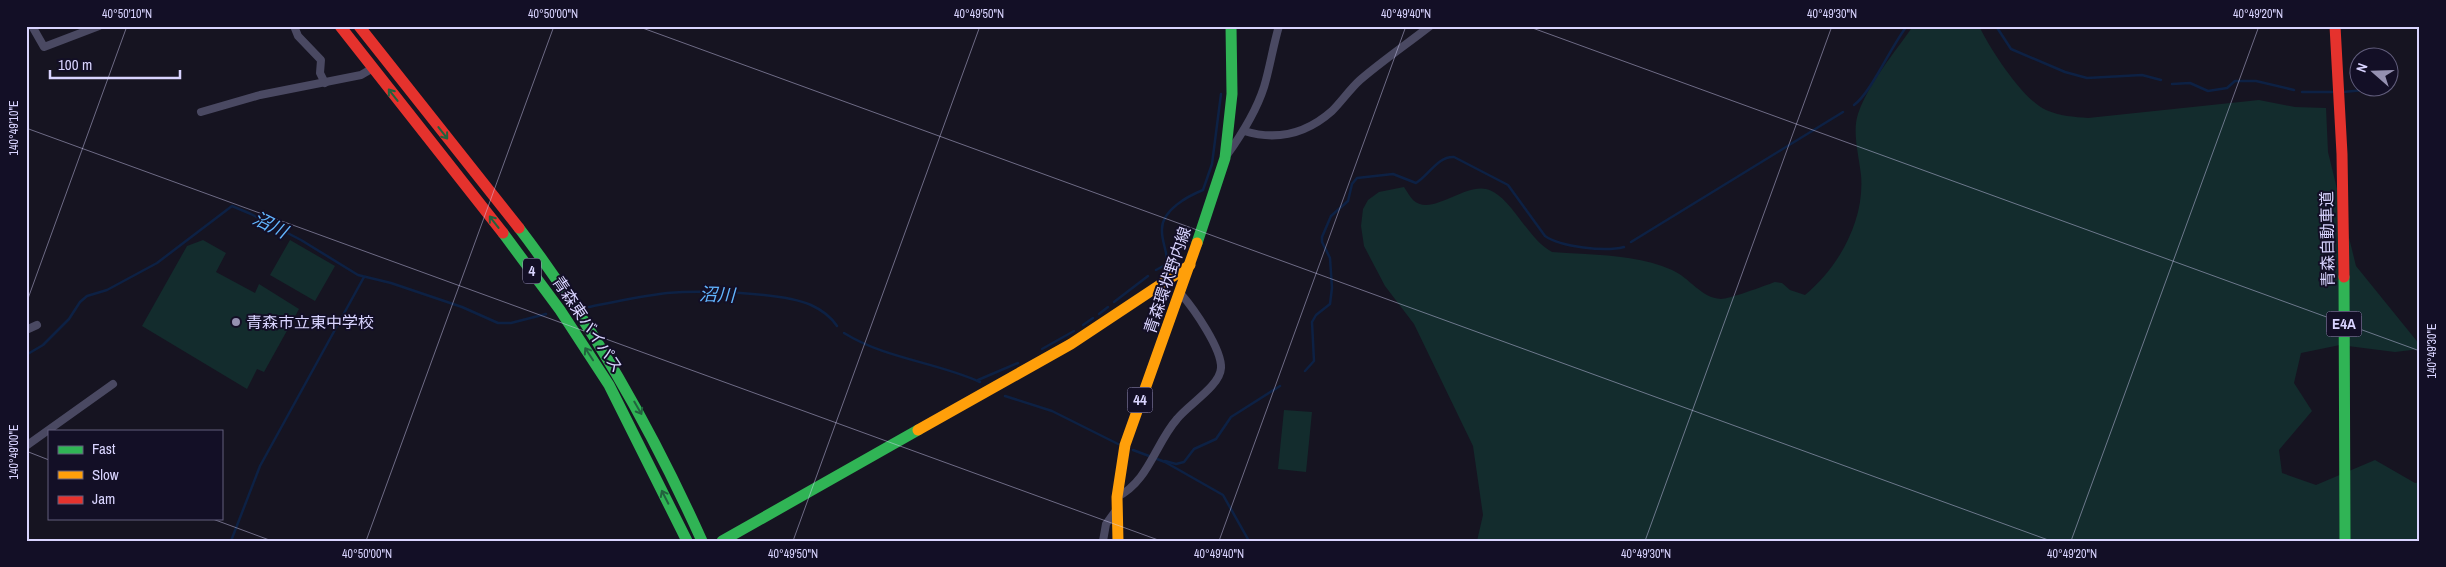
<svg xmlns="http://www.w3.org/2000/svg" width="2446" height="567" viewBox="0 0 2446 567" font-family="'Archivo Narrow','Noto Sans JP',sans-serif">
<rect width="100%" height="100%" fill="#161421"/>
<g fill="#132c2d">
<path d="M1913,26H1979C1990,49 2023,100 2046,110C2060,116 2074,117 2088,118L2259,100L2295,107L2326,108L2328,152L2356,266L2420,345V349L2395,352L2340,345L2301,353L2294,383L2312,411L2279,450L2282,473L2316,485L2375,460L2415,483L2420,482V541H1477L1483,515L1473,446L1414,324L1385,286L1364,246L1361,226L1363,209L1368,200L1379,192L1404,187C1407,191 1409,196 1413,200C1431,217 1463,184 1486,189C1511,195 1526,238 1552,252C1591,255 1636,254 1672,270C1690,278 1701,298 1721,299C1729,299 1764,286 1775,282L1782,283L1790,290L1805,295C1839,267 1865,220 1861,175C1859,156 1852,132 1858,114C1869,82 1894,54 1913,26Z"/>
<path d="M203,240L226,253L216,272L255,293L259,284L299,309L264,372L257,369L247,389L142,326L187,246Z"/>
<path d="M290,240L335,266L315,301L270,275Z"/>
<path d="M1284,410L1312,412L1306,472L1278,469Z"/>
</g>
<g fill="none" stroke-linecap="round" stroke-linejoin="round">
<g stroke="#0d2144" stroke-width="2.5">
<path d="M1996,26L2011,49L2065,72L2087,78L2142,75L2161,80"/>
<path d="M2172,84L2190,83L2208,91L2227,88L2235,81H2256L2294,90"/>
<path d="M2302,92H2333"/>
<path d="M2343,92L2364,90"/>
<path d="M1854,105C1871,93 1891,46 1907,26"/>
<path d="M1631,242L1843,112"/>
<path d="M1156,270L1167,264C1168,252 1161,241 1162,229C1162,210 1188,196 1203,190L1212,164L1221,94"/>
<path d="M1114,302L1148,276"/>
<path d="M589,307C614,302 641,296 667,293C700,290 782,292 811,305C822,310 831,317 837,326"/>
<path d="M1099,314L1108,307"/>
<path d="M1083,325L1093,318"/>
<path d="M844,333C886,359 936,362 980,382"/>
<path d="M1042,349L1074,331"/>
<path d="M26,355L43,345L69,319L80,302L87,296L107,290L157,263L232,206L251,214L301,240L358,275L391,283L462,307L498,323H511L546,314"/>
<path d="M1305,371L1314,361L1312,322L1316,315L1330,304L1332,288L1330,258L1322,242V237L1331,216L1348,201L1352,184L1357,178L1393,174L1416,183C1429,175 1438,156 1454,157L1508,185L1545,236C1561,247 1605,252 1624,247"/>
<path d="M978,380L1018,363"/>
<path d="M1005,396L1052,411L1118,444"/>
<path d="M1133,450L1165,462L1223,495L1249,541"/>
<path d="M1165,461L1176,464L1184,462L1194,449L1216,439L1231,417L1280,386"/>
<path d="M231,541L260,466L364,277"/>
</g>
<g stroke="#4a4962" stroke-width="8">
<path d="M32,26L44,47L99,26"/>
<path d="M294,26L298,36L321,60L320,73L325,83"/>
<path d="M201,112L260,95L361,75L373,68"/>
<path d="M1244,131C1277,141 1306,134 1332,111C1342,101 1350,89 1360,80C1382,61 1407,44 1430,26"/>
<path d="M1227,155C1242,134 1256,112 1264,87C1270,67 1273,46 1279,26"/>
<path d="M26,330L37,325"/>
<path d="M26,446L113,384"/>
<path d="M1117,497C1149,481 1155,444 1177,419C1189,404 1220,386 1221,368C1222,349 1194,309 1181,294"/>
<path d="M1103,541L1106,524L1117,509"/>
</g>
<g stroke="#30b455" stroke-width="11">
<path d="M519,228C593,325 652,430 702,541"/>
<path d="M503,233L560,310L609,385L687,541"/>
<path d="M1197,243L1225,158L1232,94L1231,26"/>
<path d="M2344,277L2345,541"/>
<path d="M722,541L918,430"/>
</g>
<g stroke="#ff9f0a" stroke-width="11">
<path d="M918,430L1071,344L1190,265"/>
<path d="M1118,541L1117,497L1125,445L1197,243"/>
</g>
<g stroke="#e5322d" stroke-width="11">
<path d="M340,26L503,233"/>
<path d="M359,26L519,228"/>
<path d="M2335,26L2342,154L2344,277"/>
</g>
</g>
<defs><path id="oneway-shaft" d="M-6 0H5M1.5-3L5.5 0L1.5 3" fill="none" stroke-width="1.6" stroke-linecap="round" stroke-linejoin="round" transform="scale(1.25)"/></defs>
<g stroke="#22623e">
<use href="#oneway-shaft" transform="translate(393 95) rotate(-128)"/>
<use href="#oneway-shaft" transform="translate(443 133) rotate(52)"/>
<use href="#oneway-shaft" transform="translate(494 222) rotate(-128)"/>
<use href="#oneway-shaft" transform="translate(589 354) rotate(-123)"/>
<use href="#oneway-shaft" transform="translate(638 408) rotate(60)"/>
<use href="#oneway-shaft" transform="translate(665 497) rotate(-117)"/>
</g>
<path fill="none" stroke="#d9d4ff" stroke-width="1" stroke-opacity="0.45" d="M637,26L2051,541M1527,26L2420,351M2417,26L2420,27M26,128L1161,541M26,304L127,26M26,451L49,460M210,518L272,541M366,541L554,26M793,541L980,26M1219,541L1406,26M1645,541L1832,26M2071,541L2259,26"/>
<circle fill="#9591b1" stroke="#130f26" stroke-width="2" cx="236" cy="322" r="5"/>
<g text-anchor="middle" stroke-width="4" stroke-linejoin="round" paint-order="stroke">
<g fill="#130f26" stroke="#9e99be" stroke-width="1">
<rect x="523" y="258.5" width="18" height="25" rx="4"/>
<rect x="2326.5" y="311.5" width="35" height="25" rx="4"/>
<rect x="1127.5" y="387.5" width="25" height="25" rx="4"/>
</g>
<g font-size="15" font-weight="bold" fill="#d9d4ff">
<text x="532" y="276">4</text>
<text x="2344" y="329">E4A</text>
<text x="1140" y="405">44</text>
</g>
<g font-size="16" fill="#d9d4ff" stroke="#130f26">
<text transform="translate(2327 239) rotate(-91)" y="6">青森自動車道</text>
<text transform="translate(1167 280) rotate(-71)" y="6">青森環状野内線</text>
<text transform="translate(588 324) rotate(56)" y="6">青森東バイパス</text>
</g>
<g font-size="16" fill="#d9d4ff" stroke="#130f26" text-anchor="start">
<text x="246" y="328">青森市立東中学校</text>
</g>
<g font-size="18" font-style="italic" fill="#62b6ff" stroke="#130f26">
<text transform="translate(270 225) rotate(26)" y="6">沼川</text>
<text transform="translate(717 295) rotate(2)" y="6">沼川</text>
</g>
</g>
<rect width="2446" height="567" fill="none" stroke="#130f26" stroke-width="55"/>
<rect x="48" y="430" width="175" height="90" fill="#130f26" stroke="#625e7d"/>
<rect x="58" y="446" width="25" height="8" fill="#30b455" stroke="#625e7d"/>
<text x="92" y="454" font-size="15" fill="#d9d4ff">Fast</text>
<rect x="58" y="471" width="25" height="8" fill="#ff9f0a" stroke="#625e7d"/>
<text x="92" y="480" font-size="15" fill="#d9d4ff">Slow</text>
<rect x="58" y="496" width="25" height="8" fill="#e5322d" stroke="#625e7d"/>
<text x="92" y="504" font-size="15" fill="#d9d4ff">Jam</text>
<g transform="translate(2374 72) rotate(290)"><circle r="24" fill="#130f26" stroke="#625e7d"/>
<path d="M0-4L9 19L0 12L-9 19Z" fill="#9591b1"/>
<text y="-8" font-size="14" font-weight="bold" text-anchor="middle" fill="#d9d4ff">N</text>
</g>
<path d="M50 70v8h130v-8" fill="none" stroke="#d9d4ff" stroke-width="2.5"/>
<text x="58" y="70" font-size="15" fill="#d9d4ff" stroke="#130f26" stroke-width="4" paint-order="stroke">100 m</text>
<rect x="28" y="28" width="2390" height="512" fill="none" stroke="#d9d4ff" stroke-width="2"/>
<g font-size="12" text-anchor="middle" fill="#d9d4ff">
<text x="127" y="18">40°50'10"N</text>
<text x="553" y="18">40°50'00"N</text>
<text x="979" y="18">40°49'50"N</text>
<text x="1406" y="18">40°49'40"N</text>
<text x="1832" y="18">40°49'30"N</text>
<text x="2258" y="18">40°49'20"N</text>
<text transform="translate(14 128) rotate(-90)" y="4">140°49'10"E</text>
<text transform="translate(2432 351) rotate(-90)" y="4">140°49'30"E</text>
<text transform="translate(14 452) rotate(-90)" y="4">140°49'00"E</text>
<text x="367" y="558">40°50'00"N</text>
<text x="793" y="558">40°49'50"N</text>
<text x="1219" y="558">40°49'40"N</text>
<text x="1646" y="558">40°49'30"N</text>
<text x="2072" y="558">40°49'20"N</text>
</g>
</svg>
